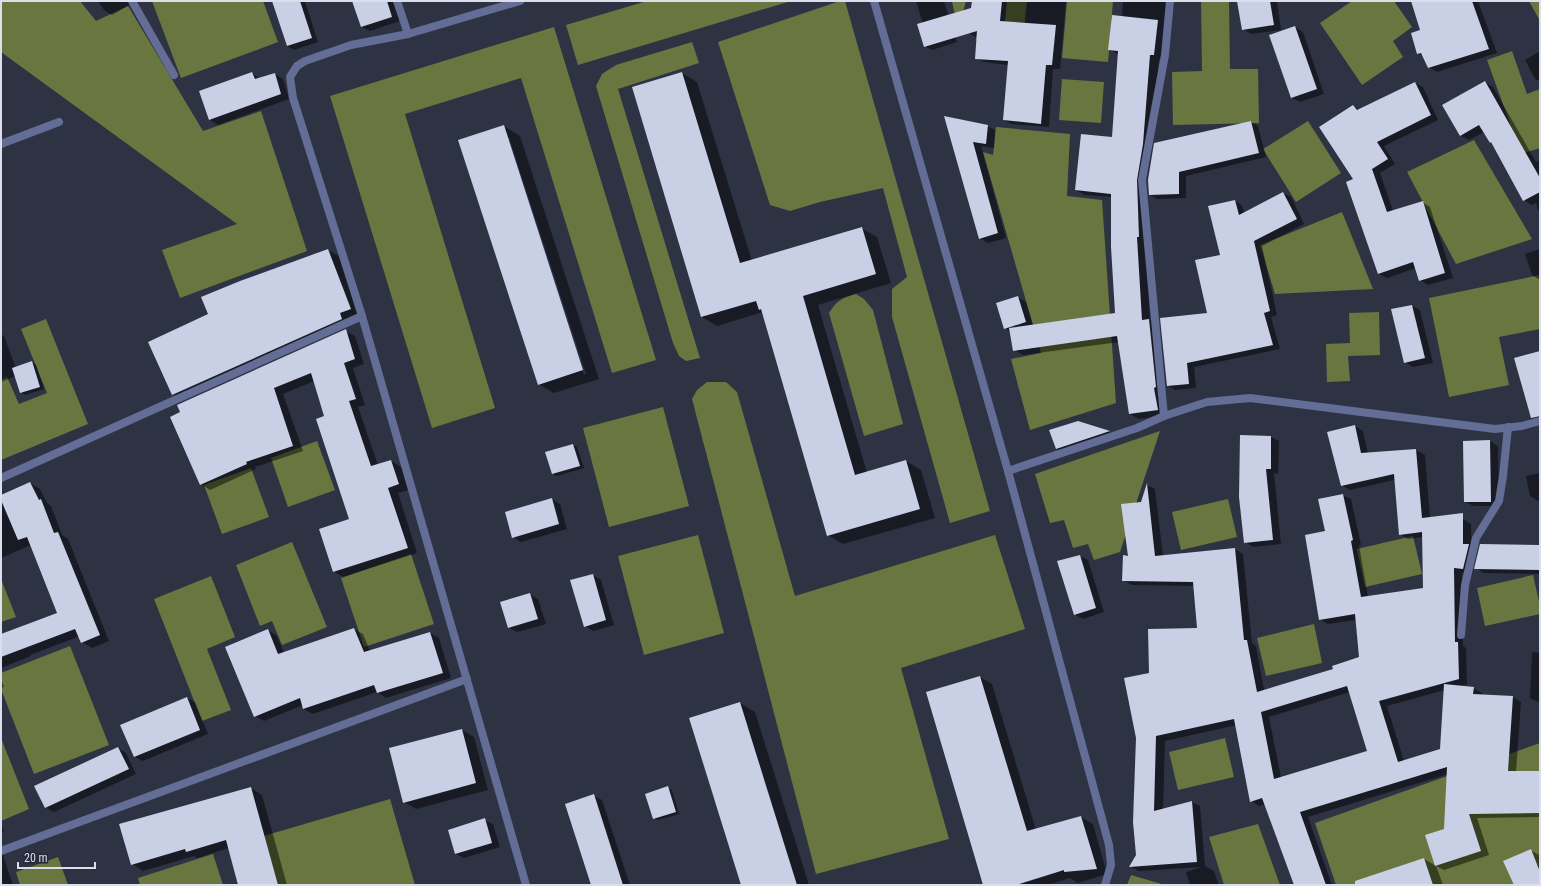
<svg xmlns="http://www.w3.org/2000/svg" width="1541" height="886" viewBox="0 0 1541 886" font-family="'Roboto Condensed',sans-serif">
<rect width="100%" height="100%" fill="#2e3344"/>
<g fill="#69763f">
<path d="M1,1H80L96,21L128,6L203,131L261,111L307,251L180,298L162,250L237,224L1,52Z"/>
<path d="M152,1H263L278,42L181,78Z"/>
<path d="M647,1H791L578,65L566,25Z"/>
<path d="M840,1H845L990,511L950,523L892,317V289L907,277L883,188L820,202L790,211L770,205L718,42Z"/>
<path d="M952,1H966L958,31Z"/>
<path d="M1007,1H1027L1022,45L976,40L977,28L1004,31Z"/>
<path d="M1067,1H1113L1108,62L1062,58Z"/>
<path d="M1201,1H1229L1230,69H1258L1259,123L1173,125L1172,72L1202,71Z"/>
<path d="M1352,1H1394L1412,27L1393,41L1403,57L1362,85L1320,23Z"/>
<path d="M1529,1H1540V21Z"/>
<path d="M554,27L656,360L612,373L521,78L405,114L495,408L432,428L330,96Z"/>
<path d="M692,42L699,63L618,89L700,358L686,361L679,356L673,343L596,86L602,74L616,65Z"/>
<path d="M1512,51L1527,94L1540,89V148L1521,154L1487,60Z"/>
<path d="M1062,79L1104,82L1101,123L1059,120Z"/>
<path d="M1308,121L1341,173L1296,202L1263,149Z"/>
<path d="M996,127L1070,134L1067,196L1102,200L1116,403L1030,430L1011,359L1041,353L983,152L993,155Z"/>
<path d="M1474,140L1532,239L1456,264L1407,172Z"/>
<path d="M1342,212L1373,289L1275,294L1260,245Z"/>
<path d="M1540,275V329L1499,337L1509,385L1449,397L1429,298Z"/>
<path d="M856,294L864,299L873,310L903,424L864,436L829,313C836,301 842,298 856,294Z"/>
<path d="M1379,312L1380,355L1348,356L1350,381L1327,382L1326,344L1350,343L1349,313Z"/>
<path d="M46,319L88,424L1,460V380L7,377L19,404L47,393L21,329Z"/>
<path d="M707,382H726L737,392L795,596L995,535L1025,629L901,668L949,839L816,874L692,399L697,390Z"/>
<path d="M663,407L689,506L609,527L583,428Z"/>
<path d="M1160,431L1120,552L1094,560L1088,544L1073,548L1064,520L1050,523L1035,474Z"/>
<path d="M317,441L335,490L288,507L271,458Z"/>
<path d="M251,468L269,517L222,534L204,485Z"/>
<path d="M1228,499L1237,537L1181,550L1172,512Z"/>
<path d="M698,535L724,633L644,655L618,556Z"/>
<path d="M1413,536L1422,574L1365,587L1357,549Z"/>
<path d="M292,542L327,627L282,645L272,621L260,626L236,565Z"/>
<path d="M411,554L434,624L364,647L341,578Z"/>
<path d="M1533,575L1540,606V614L1485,626L1477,588Z"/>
<path d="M211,576L235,637L207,649L231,710L202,721L154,599Z"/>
<path d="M1,579L16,617L1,622Z"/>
<path d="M1314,624L1322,663L1266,676L1257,638Z"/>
<path d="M70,646L109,745L34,774L1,689V673Z"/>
<path d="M1,738L29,809L1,821Z"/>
<path d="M1225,738L1234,777L1178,790L1169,752Z"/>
<path d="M1540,743V885H1336L1315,823Z"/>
<path d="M390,799L415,885H263L250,840Z"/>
<path d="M1258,824L1280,885H1224L1209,837Z"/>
<path d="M213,854L223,885H140L138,878Z"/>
<path d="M58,857L68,885H20L16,872Z"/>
<path d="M1131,875L1165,885H1127Z"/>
</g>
<g fill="#0007" fill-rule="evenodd">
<path d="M98,1H136L112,15L104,10Z"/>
<path d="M273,1H305L318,42L294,50L287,46Z"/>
<path d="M353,1H393L400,21L370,31L362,27Z"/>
<path d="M916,1H944L957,42L932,50L925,46L923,24Z"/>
<path d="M973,1H1067L1066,2L1060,69H1053L1049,127L1011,124L1004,120L1008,65L984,62L976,58L977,38L969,33Z"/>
<path d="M1123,1H1167L1163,60L1159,59L1152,150L1145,185V241L1150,320L1158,325L1166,415L1139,419L1130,414L1119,342L1023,355L1014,350L1011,332L1005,328L1018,297L1026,302L1033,325L1116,314L1112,197L1085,195L1076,190L1113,138L1119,55L1110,49L1122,17Z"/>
<path d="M1238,1H1277L1281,30L1251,34L1243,29Z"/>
<path d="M1412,1H1478L1497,53L1437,72L1429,67L1423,56L1418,53L1421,31Z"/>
<path d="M1295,27L1303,32L1324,94L1300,102L1292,98L1270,36Z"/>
<path d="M1540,51V81L1535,79L1525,60Z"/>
<path d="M252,73L260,79L275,74L283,79L289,99L218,125L210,120L200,91Z"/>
<path d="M682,73L697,82L752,261L861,228L877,237L891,283L818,305L867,473L906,461L921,470L935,518L843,544L828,535L763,312L717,326L702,317L633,88Z"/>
<path d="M1485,82L1493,87L1536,162L1540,160V211L1538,210L1536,203L1532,205L1524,200L1493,144L1490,142L1484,132L1469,140L1461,136Z"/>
<path d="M1415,83L1423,87L1438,120L1384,146L1395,164L1380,173L1393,211L1422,202L1430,207L1453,278L1428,285L1420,280L1416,268L1387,278L1379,274L1354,180L1353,106L1360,110Z"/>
<path d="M946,117L987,126L995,130L994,148L981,146L1006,238L988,243L979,238Z"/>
<path d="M1251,122L1258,126L1266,157L1186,176V198L1157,199L1150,195L1149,180Z"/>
<path d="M504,126L520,136L599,379L554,393L538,384ZM507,138H509L586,374L584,375Z"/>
<path d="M1283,193L1291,197L1304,224L1262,246L1277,315L1271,317L1280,349L1194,367L1196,388L1175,390L1168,386L1209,313L1235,201L1242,205L1244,213Z"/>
<path d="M1540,249V280L1532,275L1525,254Z"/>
<path d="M328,250L339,256L361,315L184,400L173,394L209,314Z"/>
<path d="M1412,306L1420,310L1433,363L1413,367L1405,362L1393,310Z"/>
<path d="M345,331L355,336L364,364L353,368L365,405L358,407L378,465L391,461L401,467L408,490L398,493L417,553L343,577L333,571L351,519L326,417L314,381L283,394L303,451L255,467L256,469L210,490L201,484L171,417Z"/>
<path d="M1,334L4,336L16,368L32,362L36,365L44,389L25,395L21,392L16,376L1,382Z"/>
<path d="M1078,422L1110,432L1117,436L1065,453L1056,449Z"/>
<path d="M1355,426L1363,431L1368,454L1416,450L1425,455L1430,518L1463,519L1471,524L1472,573H1462L1463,646L1466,648L1467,684L1459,686L1473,688L1482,693V695L1513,697L1521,702L1516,772H1540V817L1477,818L1489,855L1444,870L1436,866L1443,885H1372L1424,859L1436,866L1445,829L1448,774L1308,817L1332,885H1295L1266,804L1259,806L1251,801L1237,725L1165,741L1163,810L1192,802L1200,806L1205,866L1214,871L1219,885H1190L1186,872L1201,867L1139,871L1131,867L1137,855L1150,673L1198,629L1194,586L1132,585L1123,580L1147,485L1155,489L1163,556L1235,549L1243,554L1252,643L1256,646L1264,690L1334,670L1360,658L1356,620L1328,624L1320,619L1326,532L1342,495L1351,499L1361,545H1359L1368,597L1424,589L1423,537L1408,539L1400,534L1395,480L1350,490L1341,485ZM1445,690L1441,750L1404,761L1387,706ZM1350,692L1368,751L1281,778L1269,717Z"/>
<path d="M1271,437L1279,441L1278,474L1274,473L1281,544L1253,547L1245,542Z"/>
<path d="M1490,441L1498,446L1499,506H1474L1465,502Z"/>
<path d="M573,445L577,447L584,468L557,476L553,474L546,453Z"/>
<path d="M1540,473V501H1538L1530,496L1526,476Z"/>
<path d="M30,483L40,489L47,503L51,506L62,535L68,539L109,641L92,648L82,642L80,636L30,655L31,656L1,668V633L3,635L58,614L31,545L1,558V496Z"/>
<path d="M552,499L560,504L567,529L521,542L513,537Z"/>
<path d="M1540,546V574L1484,573L1476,568Z"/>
<path d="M1080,556L1088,560L1104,612L1083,619L1074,614Z"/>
<path d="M593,575L601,580L614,625L593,631L585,626Z"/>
<path d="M530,594L538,599L546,624L517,632L509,628Z"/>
<path d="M354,629L363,634L370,651L430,633L439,638L451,678L386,698L377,692L313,714L304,709L303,705L264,721L255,716L268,630L277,636L284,653Z"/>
<path d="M1532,652L1540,653V703L1530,698Z"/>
<path d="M980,677L992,684L1036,830L1081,817L1093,824L1107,874L1078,883L1070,878L1048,885H985Z"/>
<path d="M1,679L4,687L1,688Z"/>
<path d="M187,698L195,702L208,734L143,761L135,757Z"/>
<path d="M740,703L755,712L809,885H743Z"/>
<path d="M462,730L474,737L488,790L416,809L404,802Z"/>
<path d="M118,748L126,753L136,774L54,812L46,808Z"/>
<path d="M251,788L262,795L287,885H239L229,848L197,858L194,856L143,871L132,864Z"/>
<path d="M668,788L672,790L679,814L658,820L654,818Z"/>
<path d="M594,796L602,800L630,885H592Z"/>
<path d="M484,820L493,824L500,847L464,858L456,854Z"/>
<path d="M1,825L4,832L1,833Z"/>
<path d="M1,849L13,885H1Z"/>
<path d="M1530,850L1539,855L1540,858V885H1515Z"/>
</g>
<g fill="#c9cfe5" fill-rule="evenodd">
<path d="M272,1H300L312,38L287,46Z"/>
<path d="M352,1H387L392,17L361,27Z"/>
<path d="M972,1H1002L1000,21L1056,25L1052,65H1046L1041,124L1003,120L1008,61L975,59L977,31L924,47L917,24L971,8Z"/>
<path d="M1237,1H1270L1274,25L1242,30Z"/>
<path d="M1411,1H1472L1489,49L1428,68L1421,53L1417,54L1411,33L1420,30Z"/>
<path d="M1112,15L1158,20L1154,55H1150L1143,144L1137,180L1139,237H1137L1142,320L1149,319L1156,387L1154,388L1158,410L1129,414L1117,336L1013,351L1009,328L1115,313L1111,247V194L1075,190L1081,134L1112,137L1118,51L1108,50Z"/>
<path d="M1295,26L1317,89L1291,98L1269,35Z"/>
<path d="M252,72L255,79L275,73L281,94L209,120L199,91Z"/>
<path d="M682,72L740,263L862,227L876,274L803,296L855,475L906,460L920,509L827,536L761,309L759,310L756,301L701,317L632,87Z"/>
<path d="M1485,81L1540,178V192L1523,201L1491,142L1490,143L1479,125L1460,136L1442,105Z"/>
<path d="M1415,82L1431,115L1377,142L1388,159L1372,169L1387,212L1423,201L1445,273L1419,281L1413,262L1378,274L1346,182L1353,179L1319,127L1353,105L1357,110Z"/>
<path d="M944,116L988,125L986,144L973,142L998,233L979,239Z"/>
<path d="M1251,121L1259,153L1179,172V194L1149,195L1148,180L1154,143Z"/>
<path d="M504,125L583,370L538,385L458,140Z"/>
<path d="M1283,192L1297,219L1254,241L1270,311L1264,313L1273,345L1187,363L1189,384L1167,386L1160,318L1207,313L1195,260L1220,255L1208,206L1235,200L1239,215Z"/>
<path d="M328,249L351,309L340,313L342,319L172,395L148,342L208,314L201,297L240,281Z"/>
<path d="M1018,296L1026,322L1004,329L996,303Z"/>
<path d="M1412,305L1425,358L1404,363L1391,309Z"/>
<path d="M346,329L355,359L344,363L356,399L349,401L371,466L391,460L399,484L388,488L408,548L333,572L319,529L349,519L316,419L324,416L311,373L274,388L293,446L246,462L247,464L200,485L170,417L180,412L177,405Z"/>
<path d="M1540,351V416L1531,418L1514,358Z"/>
<path d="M32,361L40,387L20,393L12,368Z"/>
<path d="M1078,421L1110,431L1056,449L1049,430Z"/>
<path d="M1355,425L1361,453L1416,449L1422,518L1463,513V544H1469L1463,569L1454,568L1455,642H1458L1459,679L1379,701L1398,762L1440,749L1444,684L1474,687L1473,694L1513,696L1508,771H1540V813L1469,814L1481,851L1435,866L1425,835L1444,829L1447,767L1300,812L1326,885H1294L1262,798L1250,802L1234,719L1156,736L1154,811L1192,801L1197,862L1129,867L1136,855L1133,822L1136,738L1124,678L1149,673L1148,629L1197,628L1193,582L1122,581L1123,555L1128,556L1121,504L1141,502L1147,483L1155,556L1235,548L1244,640H1247L1257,692L1333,669L1332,666L1359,657L1355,614L1319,620L1305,535L1325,531L1318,499L1343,494L1353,540L1351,541L1361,597L1423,588L1422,532L1399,535L1394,474L1341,486L1327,432ZM1347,686L1367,751L1274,779L1261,712Z"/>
<path d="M1240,435L1271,436V469H1266L1273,540L1244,543L1239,497Z"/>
<path d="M1490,440L1491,502H1464L1463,441Z"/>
<path d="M573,444L580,466L552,474L545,452Z"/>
<path d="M30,482L39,500L41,499L54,533L58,532L100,635L81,643L75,629L1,657V634L57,613L27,537L18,540L1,500V495Z"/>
<path d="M552,498L559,524L512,538L505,512Z"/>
<path d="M1480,544L1540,545V570L1474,569Z"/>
<path d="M1080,555L1096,608L1074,615L1057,561Z"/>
<path d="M593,574L606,620L584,627L570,580Z"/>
<path d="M530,593L538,619L508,628L500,602Z"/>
<path d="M354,628L364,652L430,632L443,673L377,693L374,685L303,709L300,698L254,717L225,647L268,629L278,654Z"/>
<path d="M980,676L1027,831L1081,816L1097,869L1064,872V870L1016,885H983L926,692Z"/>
<path d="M187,697L200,730L134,757L120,725Z"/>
<path d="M740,702L797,885H741L689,718Z"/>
<path d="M462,729L476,783L403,803L389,748Z"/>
<path d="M118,747L129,769L45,808L34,786Z"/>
<path d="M668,786L676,812L653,819L645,794Z"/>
<path d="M251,787L278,885H238L226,840L186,852L185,849L131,865L119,824Z"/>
<path d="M594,794L623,885H591L565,804Z"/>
<path d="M485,818L492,843L455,854L448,830Z"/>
<path d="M1531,849L1540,872V885H1514L1503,861Z"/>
<path d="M1424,858L1433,885H1355V881Z"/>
</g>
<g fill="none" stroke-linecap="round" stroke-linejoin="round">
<g stroke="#646d95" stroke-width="8">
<path d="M132,1L174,75"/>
<path d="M397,1L408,34"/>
<path d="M1170,1L1165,55L1142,180L1164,416L1207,402L1250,398L1495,429L1522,426L1540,421"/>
<path d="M1,144L59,122"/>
<path d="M1008,471L1137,428L1164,416"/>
<path d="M1,478L362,316"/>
<path d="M1461,635L1465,585L1476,538L1499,501L1503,476L1508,427"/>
<path d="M1,851L467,679"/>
</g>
<g stroke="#646d95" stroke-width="8">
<path d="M520,1L408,34L351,45L305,61L297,66L290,77L293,98L362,316L526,885"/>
<path d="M874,1L1008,471L1109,845L1111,865L1105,885"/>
</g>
</g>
<rect width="1541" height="886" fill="none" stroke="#dcdfeb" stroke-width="4"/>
<path d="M18 862v6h77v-6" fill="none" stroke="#dcdfeb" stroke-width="2"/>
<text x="24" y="862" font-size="12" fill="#dcdfeb" stroke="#252939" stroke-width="3" paint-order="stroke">20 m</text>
</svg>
